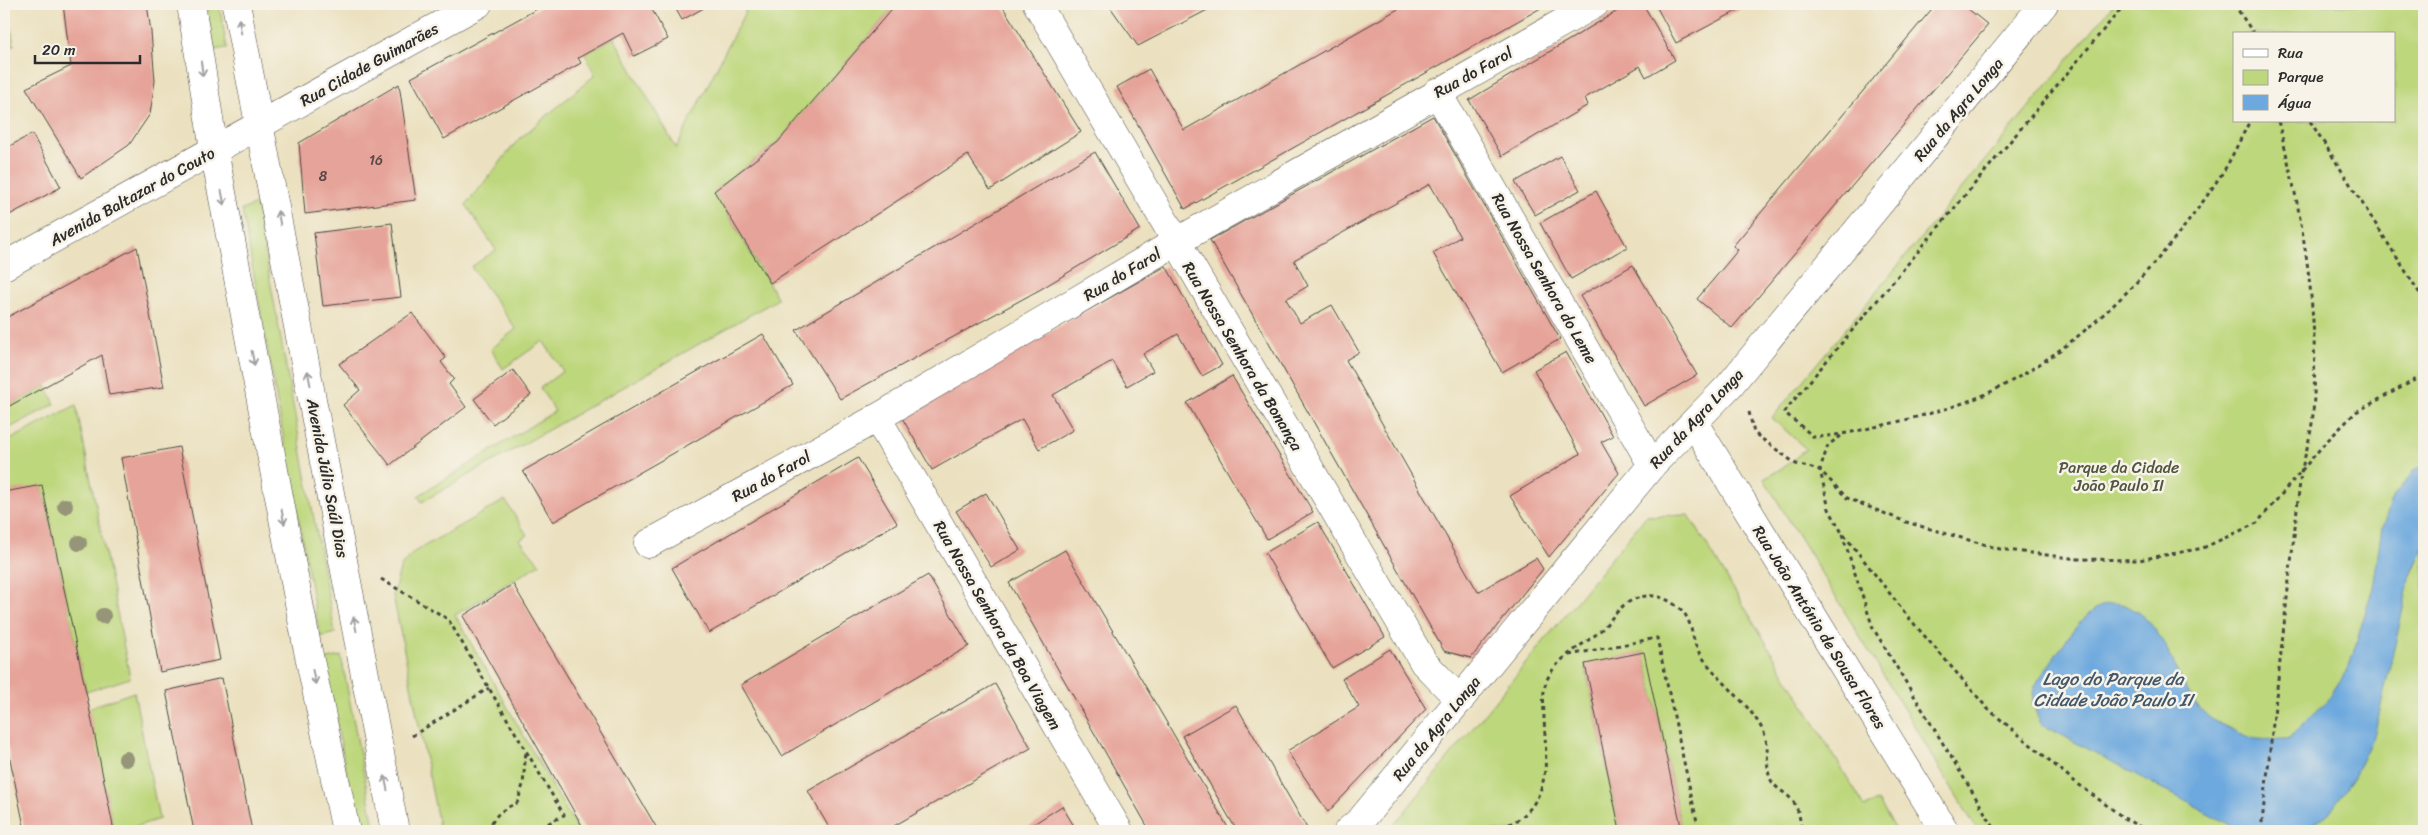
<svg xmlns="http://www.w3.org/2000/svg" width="2428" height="835" viewBox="0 0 2428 835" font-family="Sriracha,sans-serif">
<rect width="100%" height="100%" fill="#f7f3e8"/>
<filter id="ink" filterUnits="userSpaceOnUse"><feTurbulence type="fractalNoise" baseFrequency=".02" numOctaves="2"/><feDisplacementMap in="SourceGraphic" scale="10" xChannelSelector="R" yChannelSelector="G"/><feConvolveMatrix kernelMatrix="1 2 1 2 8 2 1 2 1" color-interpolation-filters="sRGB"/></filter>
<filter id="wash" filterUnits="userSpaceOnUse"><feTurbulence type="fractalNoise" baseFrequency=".0096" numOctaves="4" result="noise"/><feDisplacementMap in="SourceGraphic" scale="20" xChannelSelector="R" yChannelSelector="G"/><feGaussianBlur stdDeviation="1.12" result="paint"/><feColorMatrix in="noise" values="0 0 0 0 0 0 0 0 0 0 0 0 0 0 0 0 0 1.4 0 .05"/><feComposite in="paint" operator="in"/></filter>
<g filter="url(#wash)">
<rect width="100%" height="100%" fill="#ebe1c0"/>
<g fill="#bdd77c" stroke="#748154" fill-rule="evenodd">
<path d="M4,4H7L14,45L4,50Z"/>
<path d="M206,4H219L227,48L214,50Z"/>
<path d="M749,4H896L778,142L714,191L778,299L422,502L418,496L555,411L540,388L563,371L543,341L503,369L491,349L516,329L471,267L496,250L466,205L518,140L595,75L585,54L614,38L676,148Z"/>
<path d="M2114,4L2424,5V831H1978L1764,479L1787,465L1806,449L1772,418ZM2234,34H2394V121H2234Z"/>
<path d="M256,204L335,633L320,637L242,210Z"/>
<path d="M46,386L55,404L4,431V409Z"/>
<path d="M76,405L130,678L86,692L42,486L4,492V443Z"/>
<path d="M505,500L527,535L520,540L540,564L455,615L578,831H440L393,595L401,566L414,552Z"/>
<path d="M1689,515L1865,807L1878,801L1897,831H1682L1644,652L1585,665L1620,831H1389L1646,516Z"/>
<path d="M341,656L375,831H358L324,660Z"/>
<path d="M134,692L159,819L122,831H114L88,708Z"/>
</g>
<path fill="#6da9de" stroke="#4c6a84" d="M2424,466V546L2410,578L2375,732L2354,777L2329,813L2300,831H2252L2232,826L2041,724C2028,696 2030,691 2048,666C2067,641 2094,587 2131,608C2173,631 2173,688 2209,717C2216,723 2249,738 2257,739C2267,740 2278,739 2288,739L2326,702L2349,667L2373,587L2382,527L2394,495L2416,469Z"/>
<g id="blocks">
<g fill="#e6a399">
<path d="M63,4H147L151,32L155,81L150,114L129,145L81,178L26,88L71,66Z"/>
<path d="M546,4H649L668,39L634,56L623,33L578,58L581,63L444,139L411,78Z"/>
<path d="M673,4H711L682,20Z"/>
<path d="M896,4H1001L1081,132L990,190L968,155L770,283L714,191L778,142Z"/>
<path d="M1108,4H1219L1138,46Z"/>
<path d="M1407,4H1548L1185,209L1117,87L1149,69L1184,130Z"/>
<path d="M1629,4H1643L1675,60L1646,77L1640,66L1585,98L1588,105L1502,156L1469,100Z"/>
<path d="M1655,4H1750L1676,43Z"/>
<path d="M1936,4H1962L1988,25L1732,328L1697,299L1738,250L1733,246Z"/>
<path d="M399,84L416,200L305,214L299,143Z"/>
<path d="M1433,116L1560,339L1502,372L1433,253L1460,237L1430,184L1294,260L1308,286L1286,299L1300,323L1332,305L1359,352L1346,360L1478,592L1536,558L1543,569L1471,658L1444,651L1210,240Z"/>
<path d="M32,134L61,187L4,218V149Z"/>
<path d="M1095,152L1140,229L1041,289L840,399L796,330Z"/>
<path d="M1560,156L1580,190L1535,215L1515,182Z"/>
<path d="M1596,191L1627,247L1571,279L1540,223Z"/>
<path d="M392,223L401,297L323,306L314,233Z"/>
<path d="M137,247L164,387L109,395L102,355L4,409V319Z"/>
<path d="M1633,265L1697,375L1644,406L1580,296Z"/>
<path d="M1166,266L1222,365L1202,376L1178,334L1143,354L1153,371L1127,386L1112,361L1053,395L1073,430L1039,449L1022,419L932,470L901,416Z"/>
<path d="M412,313L446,358L441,362L454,379L449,384L466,407L390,465L343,405L360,390L339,364Z"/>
<path d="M763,334L793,385L553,522L523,471Z"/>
<path d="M1566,352L1613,436L1601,442L1619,473L1549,557L1510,496L1580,454L1534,370Z"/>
<path d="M513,370L531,395L493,424L474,399Z"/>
<path d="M1232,376L1313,512L1267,539L1187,403Z"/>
<path d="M179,447L220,660L160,672L121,458Z"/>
<path d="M858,458L897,523L709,633L672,568Z"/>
<path d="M42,485L86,692L114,831H25L4,730V492Z"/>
<path d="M986,493L1020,550L991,567L956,511Z"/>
<path d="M1318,522L1385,637L1332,668L1265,553Z"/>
<path d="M1065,550L1157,706L1230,831H1150L1009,583Z"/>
<path d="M928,575L969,646L782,756L741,685Z"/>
<path d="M513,584L658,830L656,831H585L463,616Z"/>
<path d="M1390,649L1426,709L1328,812L1287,751L1359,707L1342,679Z"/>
<path d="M1644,652L1682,831H1620L1585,664Z"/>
<path d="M222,678L252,831H194L166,691Z"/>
<path d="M995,684L1031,748L885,831H831L808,791Z"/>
<path d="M1236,705L1308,830L1306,831H1237L1182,736Z"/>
<path d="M1062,806L1077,831H1021L1032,825Z"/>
</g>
</g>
</g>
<g filter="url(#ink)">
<use href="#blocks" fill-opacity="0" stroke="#484641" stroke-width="1"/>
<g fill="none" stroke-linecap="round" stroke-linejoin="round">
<defs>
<g id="street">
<path d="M1037,4L1424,663L1460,700"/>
<path d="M1437,92L1652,465"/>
<path d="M877,418L1119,831"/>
<path d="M1694,423L1945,831"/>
<path d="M648,544L877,418L1176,242L1595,4"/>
<path d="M1348,831L1361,820L1652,465L1729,386L2044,4"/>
</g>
<g id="secondary">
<path d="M191,4L214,150L307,646L346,831"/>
<path d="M236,4L395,831"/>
<path d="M4,266L478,4"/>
</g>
</defs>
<use href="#street" stroke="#484641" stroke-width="29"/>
<use href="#secondary" stroke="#484641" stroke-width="29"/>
<g stroke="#484641" stroke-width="3" stroke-dasharray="4 4" stroke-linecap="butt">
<path d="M2125,4L1784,412L1814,437C1839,436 1860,430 1884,425C1918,417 1954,408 1986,394C2079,351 2161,266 2217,181C2230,163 2239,141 2250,121"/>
<path d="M2234,4L2254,34"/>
<path d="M2310,121L2424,300"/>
<path d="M1749,412L1754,433L1796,464L1820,470L1847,498L1906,522L2000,549L2078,559L2139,560L2203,548L2257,523L2325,443L2356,412L2424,375"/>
<path d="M1841,436L1828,445L1820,470L1829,509L1841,531L1909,618L1988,709L2074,781L2124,818L2147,831"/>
<path d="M1842,534L1873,628L1996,831"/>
<path d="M381,579L448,619L564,815L534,831"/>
<path d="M1569,655L1657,638L1699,831"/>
<path d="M412,736L489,688"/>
<path d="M549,823L554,831"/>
<path d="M489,831C493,815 503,809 517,803L523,785L526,750"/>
<path d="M1494,831C1503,827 1516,822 1524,815C1551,790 1546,753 1544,719C1544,707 1542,694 1546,682C1556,657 1582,647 1600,631C1612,620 1618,606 1633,600C1649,592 1664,596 1678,607C1694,619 1690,639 1700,654C1718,681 1751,704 1764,733C1770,748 1765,764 1770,778C1774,788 1785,792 1791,799C1799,807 1800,821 1802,831"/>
<path d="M2261,831L2301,473C2305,454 2312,433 2313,413C2320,315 2303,216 2278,121"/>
</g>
<use href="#street" stroke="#fff" stroke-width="28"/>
<use href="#secondary" stroke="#fff" stroke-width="28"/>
</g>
<g fill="#969579">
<circle cx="65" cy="506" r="8"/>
<circle cx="79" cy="543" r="8"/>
<circle cx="103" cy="616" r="8"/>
<circle cx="126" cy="759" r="8"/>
</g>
<defs><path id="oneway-shaft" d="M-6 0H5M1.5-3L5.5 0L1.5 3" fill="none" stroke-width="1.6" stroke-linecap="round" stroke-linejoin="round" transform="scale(1.25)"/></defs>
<g stroke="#a0a0a0">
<use href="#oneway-shaft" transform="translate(240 26) rotate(-100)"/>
<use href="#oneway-shaft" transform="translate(202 69) rotate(82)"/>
<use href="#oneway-shaft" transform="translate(223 198) rotate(79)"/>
<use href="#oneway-shaft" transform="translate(279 218) rotate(-101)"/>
<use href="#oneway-shaft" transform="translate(253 358) rotate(79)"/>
<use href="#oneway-shaft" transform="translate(309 378) rotate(-101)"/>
<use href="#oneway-shaft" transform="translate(283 517) rotate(79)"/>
<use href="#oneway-shaft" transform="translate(355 624) rotate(-101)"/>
<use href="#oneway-shaft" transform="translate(314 677) rotate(78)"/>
<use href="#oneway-shaft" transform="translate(386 783) rotate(-101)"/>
</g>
</g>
<g text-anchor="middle" stroke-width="5" stroke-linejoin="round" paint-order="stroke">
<g font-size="14" fill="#5a4946">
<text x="376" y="165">16</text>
<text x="323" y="181">8</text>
</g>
<g font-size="16" fill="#2b2b2b" stroke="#f7f3e8">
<text transform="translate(369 64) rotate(-29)" y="6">Rua Cidade Guimarães</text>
<text transform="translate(1473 72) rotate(-29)" y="6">Rua do Farol</text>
<text transform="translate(1958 109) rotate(-50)" y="6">Rua da Agra Longa</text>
<text transform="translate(132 196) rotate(-29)" y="6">Avenida Baltazar do Couto</text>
<text transform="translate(1122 274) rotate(-31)" y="6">Rua do Farol</text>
<text transform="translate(1545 278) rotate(60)" y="6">Rua Nossa Senhora do Leme</text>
<text transform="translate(1243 356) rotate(59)" y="6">Rua Nossa Senhora da Bonança</text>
<text transform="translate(1696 418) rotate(-47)" y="6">Rua da Agra Longa</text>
<text transform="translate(771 476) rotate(-29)" y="6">Rua do Farol</text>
<text transform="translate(328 478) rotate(79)" y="6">Avenida Júlio Saúl Dias</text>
<text transform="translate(998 625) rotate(60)" y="6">Rua Nossa Senhora da Boa Viagem</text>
<text transform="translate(1820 627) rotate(58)" y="6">Rua João António de Sousa Flores</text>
<text transform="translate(1436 728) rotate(-51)" y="6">Rua da Agra Longa</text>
</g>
<g font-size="16" fill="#50563f" stroke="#f7f3e8">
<text x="2119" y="473">Parque da Cidade<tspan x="2119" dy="18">João Paulo II</tspan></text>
</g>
<g font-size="18" font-style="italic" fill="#42576a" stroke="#f7f3e8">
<text x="2113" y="685">Lago do Parque da<tspan x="2113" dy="21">Cidade João Paulo II</tspan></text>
</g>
</g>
<rect width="2428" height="835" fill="none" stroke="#f7f3e8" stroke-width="20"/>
<rect x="2233" y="32" width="162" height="90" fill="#f7f3e8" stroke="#a5a39c"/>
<rect x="2243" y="49" width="25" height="8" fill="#ffffff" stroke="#a5a39c"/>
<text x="2278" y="58" font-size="15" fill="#2b2b2b">Rua</text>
<rect x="2243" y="70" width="25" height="15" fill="#bdd77c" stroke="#a5a39c"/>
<text x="2278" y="82" font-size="15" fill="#2b2b2b">Parque</text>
<rect x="2243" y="95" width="25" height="15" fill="#6da9de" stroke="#a5a39c"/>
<text x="2278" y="108" font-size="15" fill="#2b2b2b">Água</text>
<path d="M35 55v8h105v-8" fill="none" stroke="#2b2b2b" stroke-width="2.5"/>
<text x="42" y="55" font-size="15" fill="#2b2b2b" stroke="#f7f3e8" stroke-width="4" paint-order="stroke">20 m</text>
</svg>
